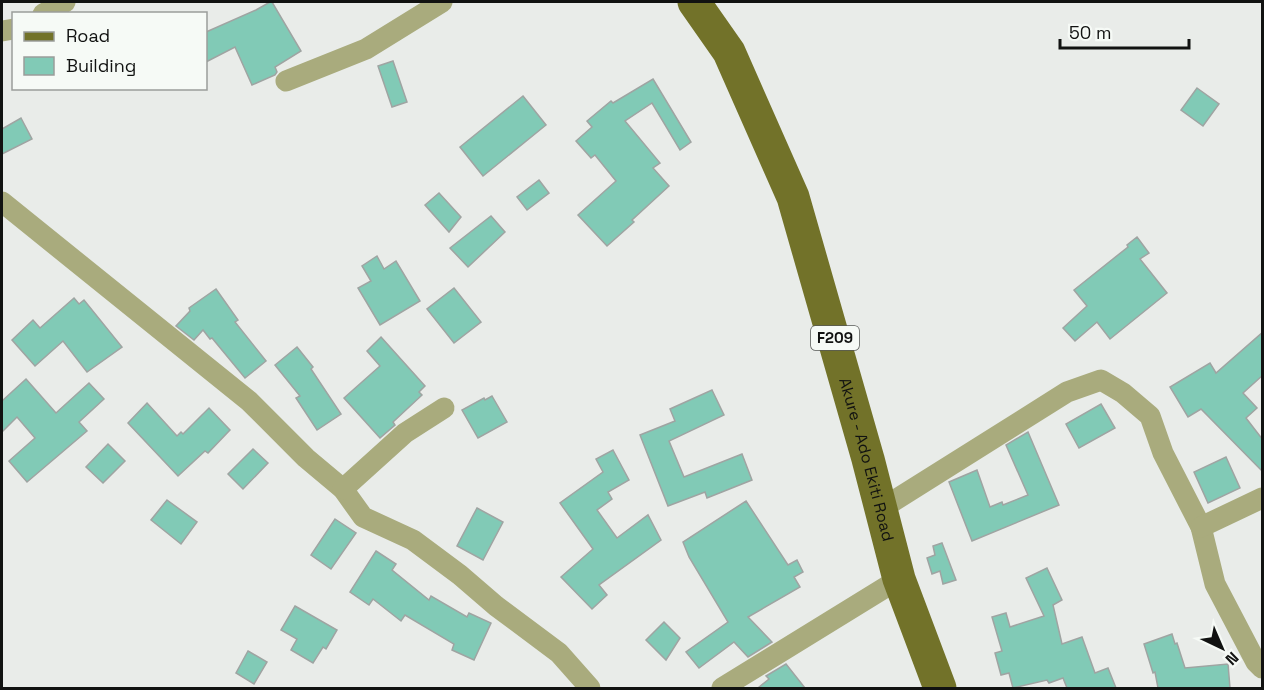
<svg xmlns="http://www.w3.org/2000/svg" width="1264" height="690" viewBox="0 0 1264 690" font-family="'Space Grotesk',sans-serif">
<rect width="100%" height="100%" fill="#e9ece9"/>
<g fill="#81cab6" stroke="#9fa4a2" stroke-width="1.5">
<path d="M270,2H272L301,51L275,67L277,72L275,75L252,85L235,47L206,62V32L256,10Z"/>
<path d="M393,61L407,102L392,107L378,66Z"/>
<path d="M653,79L691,142L680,150L652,103L625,121L660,163L653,168L669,186L632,220L634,222L607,246L578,215L616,181L595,155L591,158L576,141L592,127L587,121L611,101L613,103Z"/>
<path d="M1197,88L1219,104L1203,126L1181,110Z"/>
<path d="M523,96L546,125L483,176L460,147Z"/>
<path d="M21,118L32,139L2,154V129Z"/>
<path d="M539,180L549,193L527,210L517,197Z"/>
<path d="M439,193L461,217L449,232L425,205Z"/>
<path d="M491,216L505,232L468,267L450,248Z"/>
<path d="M1137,237L1149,253L1140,259L1167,293L1110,339L1097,322L1075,341L1063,328L1087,306L1074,290L1128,247L1127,245Z"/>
<path d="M377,256L384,269L396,261L420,301L380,325L358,288L371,281L362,266Z"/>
<path d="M454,288L481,322L454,343L427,309Z"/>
<path d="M216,289L238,320L235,322L266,361L245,378L212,338L210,339L203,330L194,340L176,326L190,311L189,308Z"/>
<path d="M74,298L79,304L84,300L122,347L87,372L63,341L35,366L12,340L33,320L40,328Z"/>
<path d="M1263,332V375L1243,393L1257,408L1246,418L1263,440V472L1201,409L1188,417L1170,387L1210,363L1216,373Z"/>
<path d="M381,337L425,386L419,392L422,395L393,422L395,425L380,438L344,398L380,366L367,351Z"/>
<path d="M297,347L313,367L311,369L341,414L317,430L296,398L300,396L275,365Z"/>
<path d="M26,379L56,413L89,383L104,399L79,422L87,431L27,482L9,461L35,438L17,417L2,432V401Z"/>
<path d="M712,390L724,415L669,441L684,477L742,454L752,480L707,498L705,492L668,506L640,435L675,421L670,409Z"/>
<path d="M492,396L507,422L478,438L462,410L484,398L485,400Z"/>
<path d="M147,403L177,436L181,432L183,434L209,408L230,430L208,453L205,451L178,476L128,423Z"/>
<path d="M1101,404L1115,428L1079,448L1066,424Z"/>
<path d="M1028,432L1059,505L972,541L949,482L977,470L990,507L1002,502L1003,505L1028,495L1006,445Z"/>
<path d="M108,444L125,461L103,483L86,467Z"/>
<path d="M253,449L268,463L243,489L228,474Z"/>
<path d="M613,450L629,480L608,492L612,499L597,510L617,538L648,515L661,540L599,585L607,595L592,609L561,577L593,549L560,503L603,472L596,459Z"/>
<path d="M1226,457L1240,488L1208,503L1194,472Z"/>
<path d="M167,500L197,522L181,544L151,520Z"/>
<path d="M746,501L788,565L797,560L803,572L794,577L800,587L748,617L772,642L748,657L734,642L699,668L686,652L728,622L689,557L683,542Z"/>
<path d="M477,508L503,522L483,560L457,546Z"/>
<path d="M335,519L356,533L331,569L311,555Z"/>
<path d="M942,543L956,580L943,584L940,571L932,574L927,558L935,555L933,546Z"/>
<path d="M376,551L396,564L392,570L429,600L431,596L467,617L469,613L491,623L474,660L452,650L454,644L405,615L401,621L373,599L369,605L350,592Z"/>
<path d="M1047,568L1062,600L1053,605L1062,644L1082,637L1095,673L1108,668L1116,688H1067L1063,678L1049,683L1047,680L1013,688L1009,673L1001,675L995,653L1002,651L992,617L1006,613L1010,627L1044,616L1026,578Z"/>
<path d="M295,606L337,630L326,649L323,647L313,663L291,650L297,639L281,630Z"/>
<path d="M664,622L680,638L666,660L646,640Z"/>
<path d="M1172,634L1175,644L1177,643L1185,668L1228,664L1230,688H1158L1155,672L1153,673L1144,644Z"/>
<path d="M248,651L267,662L254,684L236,673Z"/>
<path d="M786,664L805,688H758L769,679L766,676Z"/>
</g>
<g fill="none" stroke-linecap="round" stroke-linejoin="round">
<g stroke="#a9ab7d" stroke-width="21">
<path d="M43,14L65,2"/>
<path d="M2,31L14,29"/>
<path d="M286,81L366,49L442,2"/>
<path d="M2,202L249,401L306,458L343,489L363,517L413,540L460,575L496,606L559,653L590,688"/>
<path d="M343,489L405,433L444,408"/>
<path d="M881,509L1067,392L1101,380L1123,393L1150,416L1163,453L1201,527L1215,584L1256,662L1262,668"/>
<path d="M1201,527L1262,498"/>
<path d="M722,688L899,579"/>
</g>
<path stroke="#727229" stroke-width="33" id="s1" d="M694,2L729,52L793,197L868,459L899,579L940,688"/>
</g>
<g text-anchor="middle" stroke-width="4.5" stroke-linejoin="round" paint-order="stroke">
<rect fill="#f6faf6" stroke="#565856" stroke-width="1.5" x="811" y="326" width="48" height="24" rx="4.5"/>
<g font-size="15" font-weight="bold" fill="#111211">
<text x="835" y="343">F209</text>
</g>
<g font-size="16" fill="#111211" stroke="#f6faf6">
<text dy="6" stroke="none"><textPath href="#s1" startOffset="492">Akure - Ado Ekiti Road</textPath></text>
</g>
</g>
<rect width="1264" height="690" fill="none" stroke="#111211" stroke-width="6"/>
<rect x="12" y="12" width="195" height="78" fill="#f6faf6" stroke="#9a9d9a" stroke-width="1.5"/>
<rect x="24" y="32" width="30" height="9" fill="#727229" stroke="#9a9d9a" stroke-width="1.5"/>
<text x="66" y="42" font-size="18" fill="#111211">Road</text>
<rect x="24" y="57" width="30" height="18" fill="#81cab6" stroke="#9a9d9a" stroke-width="1.5"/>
<text x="66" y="72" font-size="18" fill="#111211">Building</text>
<g transform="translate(1222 648) rotate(136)" stroke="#f6faf6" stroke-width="4.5" paint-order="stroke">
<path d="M0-4.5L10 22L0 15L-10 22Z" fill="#111211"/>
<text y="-9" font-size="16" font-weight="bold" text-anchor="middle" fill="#111211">N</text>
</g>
<path d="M1060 39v9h129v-9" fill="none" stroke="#111211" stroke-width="3"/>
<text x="1069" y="39" font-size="18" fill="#111211" stroke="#f6faf6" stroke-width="4.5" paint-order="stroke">50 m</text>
</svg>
